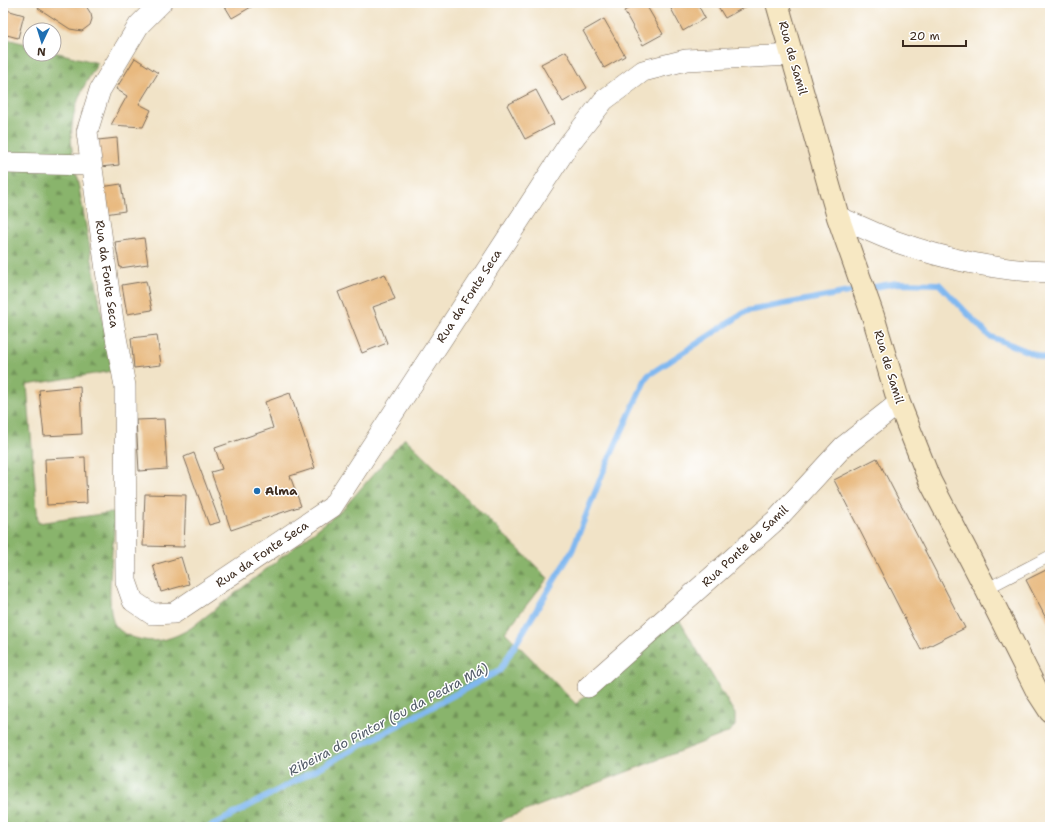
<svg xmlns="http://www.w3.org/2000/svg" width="1053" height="830" viewBox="0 0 1053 830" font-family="'Shantell Sans',sans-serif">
<defs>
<pattern id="forest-firs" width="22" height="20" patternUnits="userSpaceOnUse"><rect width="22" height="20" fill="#89b46c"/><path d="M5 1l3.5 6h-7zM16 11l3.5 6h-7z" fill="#719358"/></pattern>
</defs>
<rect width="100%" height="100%" fill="#fff"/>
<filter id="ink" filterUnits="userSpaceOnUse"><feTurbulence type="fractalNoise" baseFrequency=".025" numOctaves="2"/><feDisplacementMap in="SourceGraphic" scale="8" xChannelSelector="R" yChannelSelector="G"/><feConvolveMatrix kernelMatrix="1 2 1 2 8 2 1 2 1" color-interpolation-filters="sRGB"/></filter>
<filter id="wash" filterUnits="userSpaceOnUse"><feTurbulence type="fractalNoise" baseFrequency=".012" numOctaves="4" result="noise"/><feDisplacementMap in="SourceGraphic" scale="16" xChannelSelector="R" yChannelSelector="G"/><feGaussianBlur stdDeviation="0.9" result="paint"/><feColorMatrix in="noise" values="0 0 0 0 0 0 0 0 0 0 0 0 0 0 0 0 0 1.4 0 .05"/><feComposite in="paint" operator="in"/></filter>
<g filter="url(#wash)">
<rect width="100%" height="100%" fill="#f1e3c7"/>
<path fill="url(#forest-firs)" stroke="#626f45" d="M3,38L30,45V54H54V52L98,63C92,73 85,83 81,93C66,126 71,155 79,188L112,371L27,385L38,523L116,512C114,534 104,610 115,625C121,633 130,637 139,639C158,644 174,638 191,628L342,510L405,438L548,578L505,632L576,704L678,618L735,714V726L727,733L520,813L507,818L494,827H3Z"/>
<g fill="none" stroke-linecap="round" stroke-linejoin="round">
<g stroke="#80b8f0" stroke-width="6">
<path d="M868,288L897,283L939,284L989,336L1044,358L1050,357"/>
<path d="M210,827L500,670L572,551L603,472L647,376L747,311L859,290"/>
</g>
</g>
<g id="blocks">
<g fill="#e8b97f">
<path d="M41,3H88L86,6L91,14L92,19L90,25L82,31L70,29L38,8Z"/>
<path d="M223,3H258L232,18Z"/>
<path d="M639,3H645L663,34L643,45L624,11Z"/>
<path d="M668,3H697L705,18L683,31Z"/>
<path d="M716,3H745L747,6L725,18Z"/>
<path d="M3,9L24,15L18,38L3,34Z"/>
<path d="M604,19L625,56L604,68L583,31Z"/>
<path d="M566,51L587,88L563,102L541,64Z"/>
<path d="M135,58L158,73L139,104L151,110L143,127L111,125L127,96L116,89Z"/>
<path d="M536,90L554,124L525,139L507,105Z"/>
<path d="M117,138L119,165L100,167L98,140Z"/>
<path d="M121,184L125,211L105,214L101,187Z"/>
<path d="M144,238L148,264L120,268L115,242Z"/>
<path d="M385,274L395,299L373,307L387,343L362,353L338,292Z"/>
<path d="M146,281L152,310L127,314L122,285Z"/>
<path d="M157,335L161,365L134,368L131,338Z"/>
<path d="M80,386L82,434L44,436L39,390Z"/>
<path d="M290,393L315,468L290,476L301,506L231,530L211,472L222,469L215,448L273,428L265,402Z"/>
<path d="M164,419L167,469L139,471L136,420Z"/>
<path d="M194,453L220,522L209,525L184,457Z"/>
<path d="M85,457L87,503L47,505L45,459Z"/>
<path d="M877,458L965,628L921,650L834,480Z"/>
<path d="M145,494L186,495L184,547L143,546Z"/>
<path d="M181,557L189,584L161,592L153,565Z"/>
<path d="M1050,568V626L1026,580Z"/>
</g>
</g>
</g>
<g filter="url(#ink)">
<use href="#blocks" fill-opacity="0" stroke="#7b6b59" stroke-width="1"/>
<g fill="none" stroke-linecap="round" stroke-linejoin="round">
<defs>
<path id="lane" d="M986,589L1050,556"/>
<g id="street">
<path d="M161,3L139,25L100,90L87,132L113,321L125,386L126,581L133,601L152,614L174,613L332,507L569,144L604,100L643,71L686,60L793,55"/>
<path d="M3,163L91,165"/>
<path d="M838,217C858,225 877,235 897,242C944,259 1000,271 1050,272"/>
<path d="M588,687L776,520L843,447L899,403"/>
</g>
<path id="secondary" d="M777,3L838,217L873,316L899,403L930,481L986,589L1037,691L1050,711"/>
</defs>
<use href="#lane" stroke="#7b6b59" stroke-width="12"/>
<use href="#street" stroke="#7b6b59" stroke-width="22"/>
<use href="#secondary" stroke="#7b6b59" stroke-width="24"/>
<use href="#lane" stroke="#fff" stroke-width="11"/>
<use href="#street" stroke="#fff" stroke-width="21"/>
<use href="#secondary" stroke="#f7e8c3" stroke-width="22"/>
</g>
</g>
<circle fill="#1f6fb2" stroke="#fff" stroke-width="1.5" cx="257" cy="491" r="4"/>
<g text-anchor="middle" stroke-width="3" stroke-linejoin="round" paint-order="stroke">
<g font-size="12" fill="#3b2a1e" stroke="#fff">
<text transform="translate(793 58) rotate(74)" y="4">Rua de Samil</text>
<text transform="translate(107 274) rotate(82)" y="4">Rua da Fonte Seca</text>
<text transform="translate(469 296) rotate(-57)" y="4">Rua da Fonte Seca</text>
<text transform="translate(889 367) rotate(73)" y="4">Rua de Samil</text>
<text transform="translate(745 546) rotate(-43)" y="4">Rua Ponte de Samil</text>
<text transform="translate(262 554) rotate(-34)" y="4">Rua da Fonte Seca</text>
</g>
<g font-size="12" font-weight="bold" fill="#3b2a1e" stroke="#fff" text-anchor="start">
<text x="265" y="495">Alma</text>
</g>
<g font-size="13" font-style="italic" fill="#535c68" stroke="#fff">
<text transform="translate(388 719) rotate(-28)" y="5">Ribeira do Pintor (ou da Pedra Má)</text>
</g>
</g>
<rect width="1053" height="830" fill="none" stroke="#fff" stroke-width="16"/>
<g transform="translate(42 42) rotate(184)"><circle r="19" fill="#ffffff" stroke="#b1aaa5"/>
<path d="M0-3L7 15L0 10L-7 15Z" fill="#1f6fb2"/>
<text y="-6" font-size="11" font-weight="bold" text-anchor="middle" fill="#3b2a1e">N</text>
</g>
<path d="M903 40v6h63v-6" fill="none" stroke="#3b2a1e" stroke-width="2"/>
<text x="909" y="40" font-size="12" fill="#3b2a1e" stroke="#ffffff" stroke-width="3" paint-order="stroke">20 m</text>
</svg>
